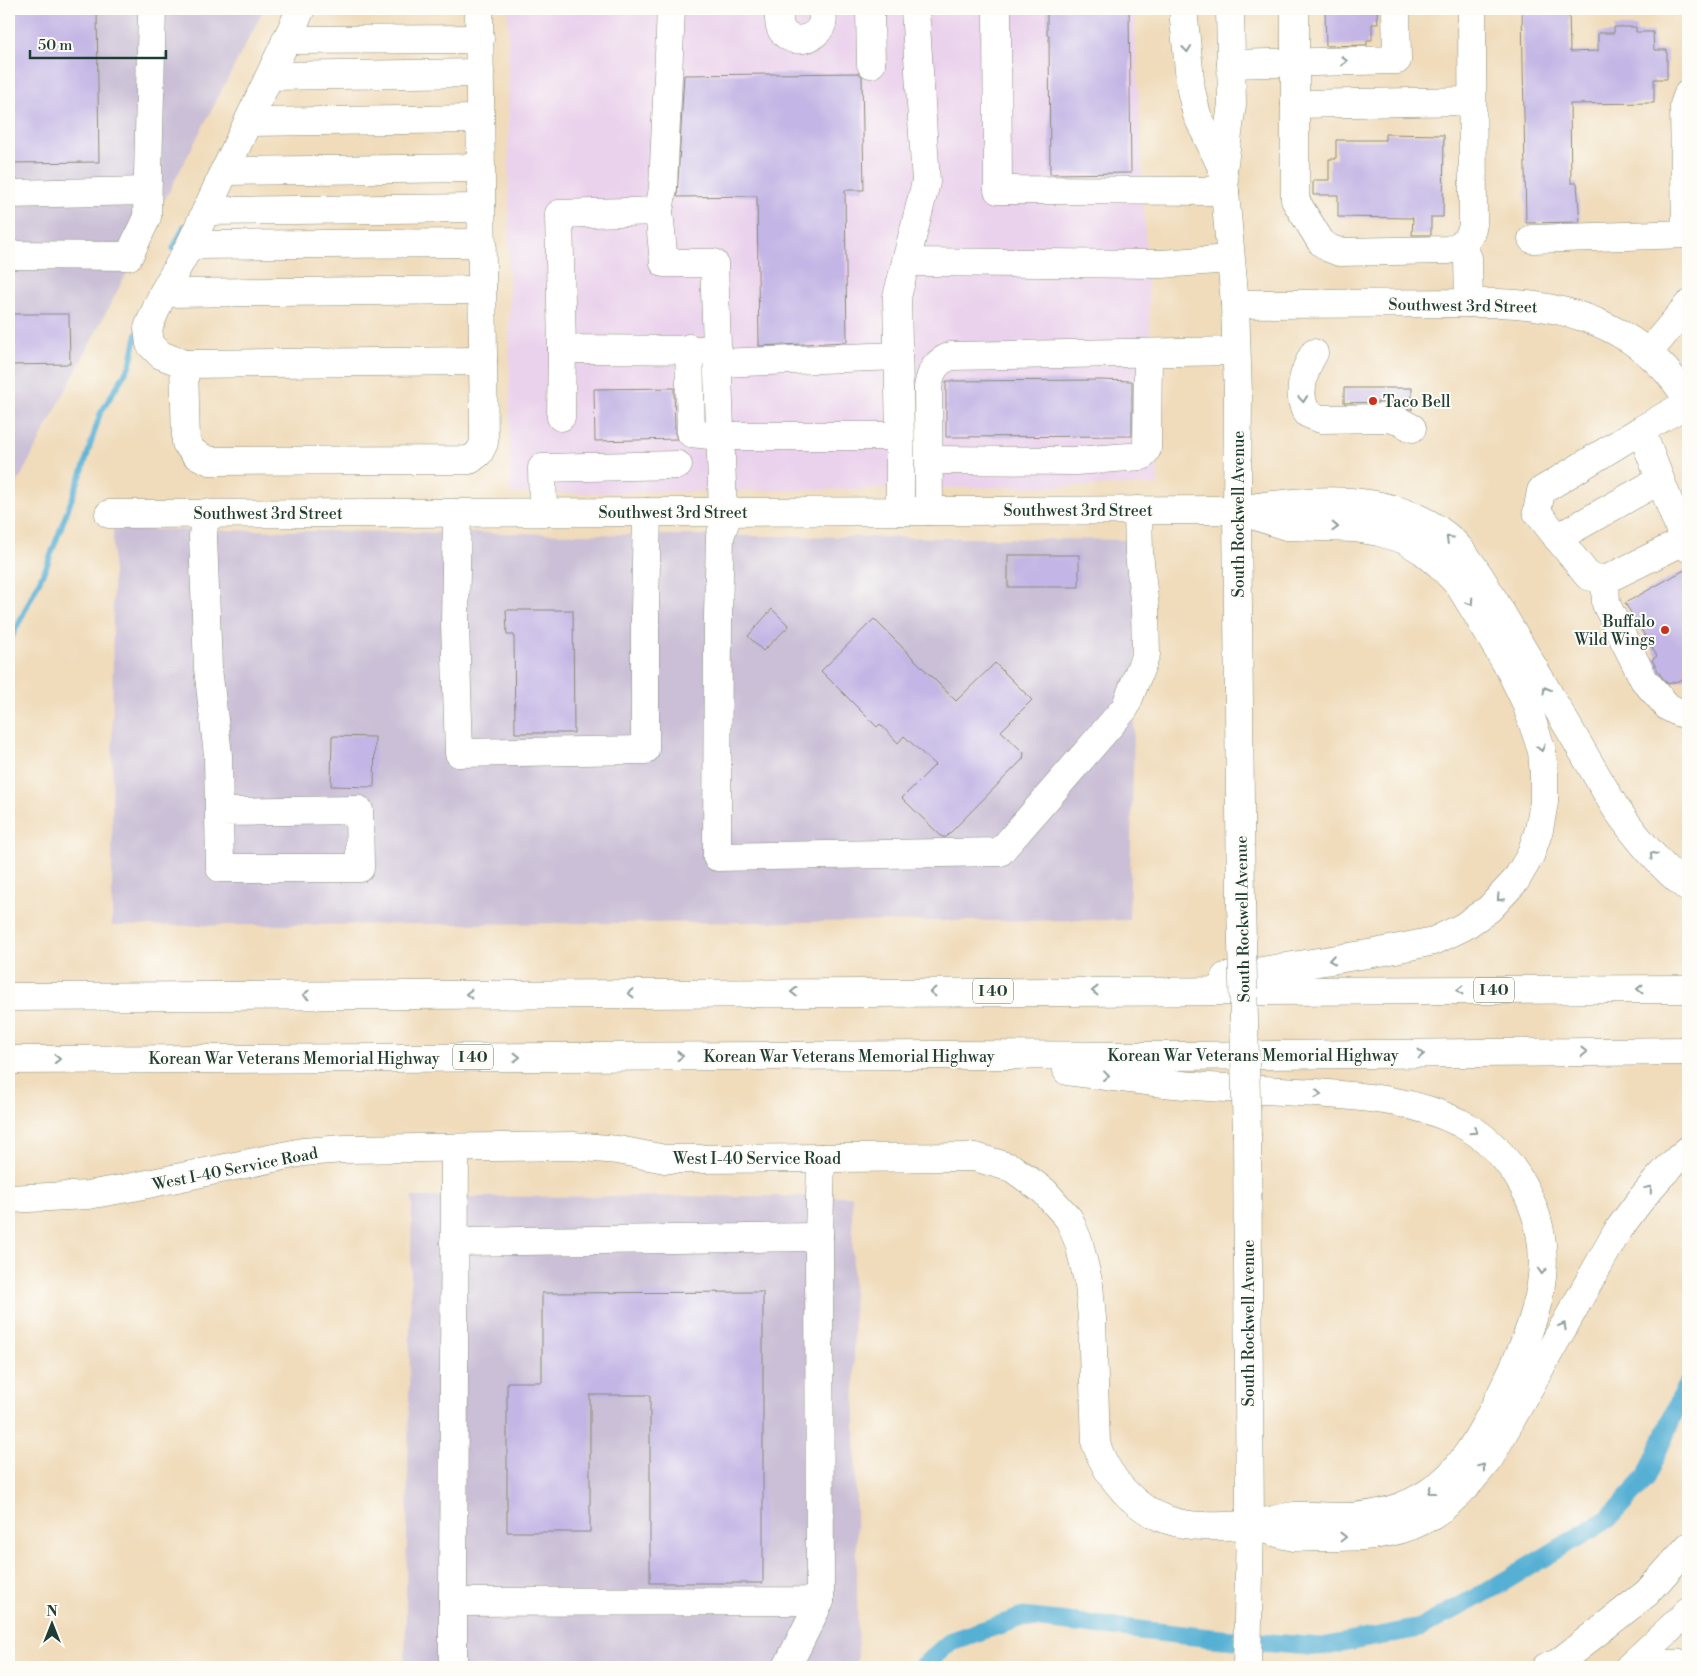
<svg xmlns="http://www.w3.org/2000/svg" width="1697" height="1676" viewBox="0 0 1697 1676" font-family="'Libre Bodoni',serif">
<rect width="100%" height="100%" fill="#fdfcf7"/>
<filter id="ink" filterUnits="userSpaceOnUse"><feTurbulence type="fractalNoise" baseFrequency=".02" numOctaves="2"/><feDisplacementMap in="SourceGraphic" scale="10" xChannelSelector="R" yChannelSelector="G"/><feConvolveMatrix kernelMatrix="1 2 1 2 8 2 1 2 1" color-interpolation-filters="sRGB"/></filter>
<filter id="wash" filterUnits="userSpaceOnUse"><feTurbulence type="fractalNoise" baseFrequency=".0096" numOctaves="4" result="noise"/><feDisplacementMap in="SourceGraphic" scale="20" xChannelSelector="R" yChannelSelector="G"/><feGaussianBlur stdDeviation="1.12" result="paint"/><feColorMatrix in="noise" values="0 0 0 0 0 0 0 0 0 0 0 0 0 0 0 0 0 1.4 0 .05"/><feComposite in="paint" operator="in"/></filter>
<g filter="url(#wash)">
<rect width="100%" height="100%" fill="#f0dcbb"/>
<path fill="#ead1ec" d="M508,9H1134L1158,485L510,494Z"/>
<g fill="#cabfd6">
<path d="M9,9H264L9,499Z"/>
<path d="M113,529L1139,540L1129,920L112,926Z"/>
<path d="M852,1196L858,1657L854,1667H405L412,1197Z"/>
</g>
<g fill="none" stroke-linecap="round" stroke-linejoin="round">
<g stroke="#56b0d4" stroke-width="5.5">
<path d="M173,249L184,226"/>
<path d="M9,643L47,565L83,469L100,414L130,365L137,333"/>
</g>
<path stroke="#56b0d4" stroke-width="19" d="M922,1667L951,1641L1023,1617L1211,1638L1321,1647L1420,1628L1493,1588L1608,1519L1646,1478L1684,1390L1688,1384"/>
</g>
<g id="blocks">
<g fill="#c3b5e5">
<path d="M9,9H97L99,162L9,163Z"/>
<path d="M1047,9H1129L1131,173L1050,174L1049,35H1047Z"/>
<path d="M1325,9H1377L1378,24H1372V40H1367V45L1326,46Z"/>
<path d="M1522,9H1569L1570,52L1598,51V33H1614V27H1636V32H1653L1654,50H1667V79H1654V103L1570,104L1571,183H1577L1580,222L1526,223Z"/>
<path d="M858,73L862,76L864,190H845L847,342L759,346L757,196L677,197L684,75Z"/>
<path d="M1385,134L1444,135L1443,217H1431V235H1412L1413,218L1338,217V195H1313V180H1329V159H1336V140H1385Z"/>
<path d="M9,314H69L70,364L9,365Z"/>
<path d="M1100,380L1132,381V436L946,437V381Z"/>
<path d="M674,388L675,433L677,439L595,441L594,389Z"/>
<path d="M1344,388H1412V410L1403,406L1389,402L1344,403Z"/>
<rect x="1008" y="555" width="71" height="32"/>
<path d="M1688,568V678L1668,684L1661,676L1652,660L1657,656L1625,603Z"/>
<path d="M772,609L789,626L763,651L748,636Z"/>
<path d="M506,610H573L574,733H515L514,635H507Z"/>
<path d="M874,619L956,701L995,663L1032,700L1001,731L1024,753L1023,759L946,837H942L902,798L935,765L904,736L898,743L880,724L877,727L821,671Z"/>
<path d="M332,736L375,737L374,787L331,786Z"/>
<path d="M763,1292V1583H650V1395H590V1532H507V1382H542V1293Z"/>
</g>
</g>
</g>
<g filter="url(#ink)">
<use href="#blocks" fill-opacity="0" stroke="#888c78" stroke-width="1"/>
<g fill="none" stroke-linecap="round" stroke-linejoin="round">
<defs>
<g id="minor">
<path d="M301,9L190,245L163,293L148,328L150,344L161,355L184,364L186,443L195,454L210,461L470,460L479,453L484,443L479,9"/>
<path d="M779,9C779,16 778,26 783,32C793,45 816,40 822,24C824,20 822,14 822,9"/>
<path d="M870,9L871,64"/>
<path d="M997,9L998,190L1225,191"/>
<path d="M1295,9V200L1321,242L1329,248L1339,252L1448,250C1462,246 1471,239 1473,224L1472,9"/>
<path d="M286,40L480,39"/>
<path d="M1231,64L1397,60L1396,9"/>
<path d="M270,76L480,73"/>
<path d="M1295,104L1472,101"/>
<path d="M248,122L480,119"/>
<path d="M224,171L481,168"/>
<path d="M9,194L147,191"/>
<path d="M206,211L481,208"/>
<path d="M659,211L663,188L671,9"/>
<path d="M1686,234L1684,105L1688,94"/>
<path d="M1532,239L1688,234"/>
<path d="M190,245L482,243"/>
<path d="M1462,245L1468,258L1469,303"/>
<path d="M9,255L129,256L147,217L152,9"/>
<path d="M906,262L1162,264L1230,259"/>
<path d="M163,293L482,290"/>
<path d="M689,348L691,433L720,436H900L897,297L926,182L915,9"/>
<path d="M718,350L562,349L559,214L659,211L664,263H714L723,512"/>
<path d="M1314,353C1304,370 1295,396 1308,414L1321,419L1389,418L1399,421L1412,428"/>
<path d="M1648,353L1688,305"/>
<path d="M718,363L898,356"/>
<path d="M184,364L483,361"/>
<path d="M1688,403L1641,430L1541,491L1537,512L1588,576L1605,580L1688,539"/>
<path d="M561,417L562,349"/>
<path d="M1641,430L1684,541L1688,548"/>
<path d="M929,460L1076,461L1142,456L1147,449L1148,353"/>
<path d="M900,511V436"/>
<path d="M929,511L928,387C931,371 935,362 951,356L1236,351"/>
<path d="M543,512L542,468L678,465"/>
<path d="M729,512L720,536L718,616L717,857L1000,852L1125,708L1146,654L1145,609L1139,553L1138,510"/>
<path d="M205,513L203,536L208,668L218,755L220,868H360L359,810L219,812"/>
<path d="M457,513L455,623L459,753L645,750V611L647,512"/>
<path d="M109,514L1237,510L1241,903"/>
<path d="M1557,538L1660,480"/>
<path d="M1605,580L1606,604L1644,680L1668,707L1680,713H1688"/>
<path d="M1247,1136L1250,1525L1247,1667"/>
<path d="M455,1148L453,1602L820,1601L819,1237L821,1158"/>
<path d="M9,1199L88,1195L133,1187L303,1152L345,1149L573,1146L618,1150L665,1159H695L975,1157L1012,1168L1044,1191L1069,1219L1079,1243L1089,1285L1092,1318L1096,1444C1107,1477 1134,1509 1168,1520C1194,1529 1223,1526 1250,1525"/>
<path d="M454,1242L819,1237"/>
<path d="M1633,1664H1688"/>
<path d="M453,1667V1602"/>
<path d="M787,1667L820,1601"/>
<path d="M1546,1667L1558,1663L1647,1593L1688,1547"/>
<path d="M1629,1667L1688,1612"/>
</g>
<g id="major">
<path d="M1183,9L1191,90L1197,115L1223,170"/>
<path d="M1230,9L1232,104L1223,170L1235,304L1238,394L1237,510"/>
<path d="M1235,304L1497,303C1575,305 1646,331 1688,400"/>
</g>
<g id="highway">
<path d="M1244,509C1308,499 1389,491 1444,534C1460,546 1470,562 1481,578L1615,807C1636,837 1659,866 1688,888"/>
<path d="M1225,977L1380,952L1434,941L1463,927L1489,909L1516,880L1530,856L1539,830L1544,802V775L1542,751L1526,703L1509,668L1475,611L1459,585L1440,565L1423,551L1405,540L1379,532L1355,528L1286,526L1237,510"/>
<path d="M9,997L1688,989"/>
<path d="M9,1060L936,1055L1174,1056L1688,1051"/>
<path d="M1067,1071C1114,1077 1161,1084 1209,1087C1245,1089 1280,1091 1316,1093C1366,1097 1415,1100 1460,1123C1483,1134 1502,1153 1516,1174C1568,1253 1535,1325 1498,1400C1481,1434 1461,1473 1428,1493C1403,1509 1376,1516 1346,1517C1329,1517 1312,1515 1295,1516C1280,1518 1264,1522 1250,1525"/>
<path d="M1257,1527C1269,1530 1281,1535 1294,1537C1302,1538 1312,1537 1321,1537C1354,1537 1392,1537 1422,1521C1450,1506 1470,1483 1489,1459L1617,1232C1638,1202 1660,1173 1688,1150"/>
</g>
</defs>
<use href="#minor" stroke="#888c78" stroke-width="29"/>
<use href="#major" stroke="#888c78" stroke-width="29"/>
<use href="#highway" stroke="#888c78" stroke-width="29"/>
<use href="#minor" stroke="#fff" stroke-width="28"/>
<use href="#major" stroke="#fff" stroke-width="28"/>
<use href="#highway" stroke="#fff" stroke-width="28"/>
<defs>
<path id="minor-bridge" d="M1241,903L1247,1136"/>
</defs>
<use href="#minor-bridge" stroke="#888c78" stroke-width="29" stroke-linecap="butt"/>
<use href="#minor-bridge" stroke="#fff" stroke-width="28"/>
</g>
<defs><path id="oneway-chevron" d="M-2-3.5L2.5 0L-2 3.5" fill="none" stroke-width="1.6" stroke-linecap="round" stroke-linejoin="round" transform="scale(1.25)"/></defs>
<g stroke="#8f9e9a">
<use href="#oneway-chevron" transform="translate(1187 49) rotate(84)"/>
<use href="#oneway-chevron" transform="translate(1344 61) rotate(-1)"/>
<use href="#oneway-chevron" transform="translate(1303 399) rotate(85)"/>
<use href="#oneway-chevron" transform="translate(1335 527) rotate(2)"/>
<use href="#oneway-chevron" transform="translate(1449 539) rotate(-137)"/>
<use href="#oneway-chevron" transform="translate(1470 602) rotate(57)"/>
<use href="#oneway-chevron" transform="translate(1546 690) rotate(-120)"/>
<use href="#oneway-chevron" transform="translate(1541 748) rotate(77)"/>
<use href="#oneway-chevron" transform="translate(1653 855) rotate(-132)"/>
<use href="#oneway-chevron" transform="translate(1500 898) rotate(133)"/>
<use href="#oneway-chevron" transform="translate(1332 960) rotate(171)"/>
<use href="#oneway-chevron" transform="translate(1640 989) rotate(180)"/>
<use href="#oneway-chevron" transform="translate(1460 990) rotate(180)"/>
<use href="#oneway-chevron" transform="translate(1095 991) rotate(180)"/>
<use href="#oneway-chevron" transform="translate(794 992) rotate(180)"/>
<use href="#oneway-chevron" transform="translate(933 992) rotate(180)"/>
<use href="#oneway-chevron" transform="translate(631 993) rotate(180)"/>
<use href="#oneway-chevron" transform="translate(469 994) rotate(180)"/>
<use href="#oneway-chevron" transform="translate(306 995) rotate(180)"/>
<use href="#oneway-chevron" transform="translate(1584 1052) rotate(-1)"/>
<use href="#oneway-chevron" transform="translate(1421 1054) rotate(-1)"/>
<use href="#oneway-chevron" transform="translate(680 1056)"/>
<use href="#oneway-chevron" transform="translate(517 1057)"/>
<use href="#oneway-chevron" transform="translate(57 1059)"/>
<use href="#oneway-chevron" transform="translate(1106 1076) rotate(7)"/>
<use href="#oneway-chevron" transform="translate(1318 1094) rotate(4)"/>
<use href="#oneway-chevron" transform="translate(1474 1131) rotate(33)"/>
<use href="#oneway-chevron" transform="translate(1649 1189) rotate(-50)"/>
<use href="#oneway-chevron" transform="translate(1542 1271) rotate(93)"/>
<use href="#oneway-chevron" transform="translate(1563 1326) rotate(-61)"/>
<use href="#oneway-chevron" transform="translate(1482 1467) rotate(-53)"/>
<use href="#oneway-chevron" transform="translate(1431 1491) rotate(144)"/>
<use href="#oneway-chevron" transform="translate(1343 1537) rotate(-1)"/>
</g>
</g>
<g fill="#c8321e" stroke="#fdfcf7" stroke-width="2">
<circle cx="1373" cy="401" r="5"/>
<circle cx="1665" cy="630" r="5"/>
</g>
<g text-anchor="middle" stroke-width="4" stroke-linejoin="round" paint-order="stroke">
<g fill="#fdfcf7" stroke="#62766e" stroke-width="1">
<rect x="1474" y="977.5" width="40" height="25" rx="4"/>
<rect x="973" y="978.5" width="40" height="25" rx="4"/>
<rect x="453" y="1044.5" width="40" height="25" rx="4"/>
</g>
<g font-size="15" font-weight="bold" fill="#1f3d34">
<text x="1494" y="995">I 40</text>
<text x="993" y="996">I 40</text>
<text x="473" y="1062">I 40</text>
</g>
<g font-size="16" fill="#1f3d34" stroke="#fdfcf7">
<text transform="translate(1463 305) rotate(1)" y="6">Southwest 3rd Street</text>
<text x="1078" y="516">Southwest 3rd Street</text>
<text x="673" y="518">Southwest 3rd Street</text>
<text x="268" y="519">Southwest 3rd Street</text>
<text transform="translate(1238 514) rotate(-90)" y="6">South Rockwell Avenue</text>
<text transform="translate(1242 919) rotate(-91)" y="6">South Rockwell Avenue</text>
<text x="1253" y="1061">Korean War Veterans Memorial Highway</text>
<text x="849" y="1062">Korean War Veterans Memorial Highway</text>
<text x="294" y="1064">Korean War Veterans Memorial Highway</text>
<text x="757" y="1164">West I-40 Service Road</text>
<text transform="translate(235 1168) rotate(-11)" y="6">West I-40 Service Road</text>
<text transform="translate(1248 1323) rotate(-90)" y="6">South Rockwell Avenue</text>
</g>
<g font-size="16" fill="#1f3d34" stroke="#fdfcf7" text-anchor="start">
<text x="1383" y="407">Taco Bell</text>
<text x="1655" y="627" text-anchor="end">Buffalo<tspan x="1655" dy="18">Wild Wings</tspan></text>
</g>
</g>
<rect width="1697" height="1676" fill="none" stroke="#fdfcf7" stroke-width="30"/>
<g transform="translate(52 1624)" stroke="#fdfcf7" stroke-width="4" paint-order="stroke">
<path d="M0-4L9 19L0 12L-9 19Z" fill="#1f3d34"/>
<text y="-8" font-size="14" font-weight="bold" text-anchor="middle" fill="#1f3d34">N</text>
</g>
<path d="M30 50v8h136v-8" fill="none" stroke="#1f3d34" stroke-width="2.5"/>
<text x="38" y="50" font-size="15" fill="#1f3d34" stroke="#fdfcf7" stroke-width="4" paint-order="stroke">50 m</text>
</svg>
